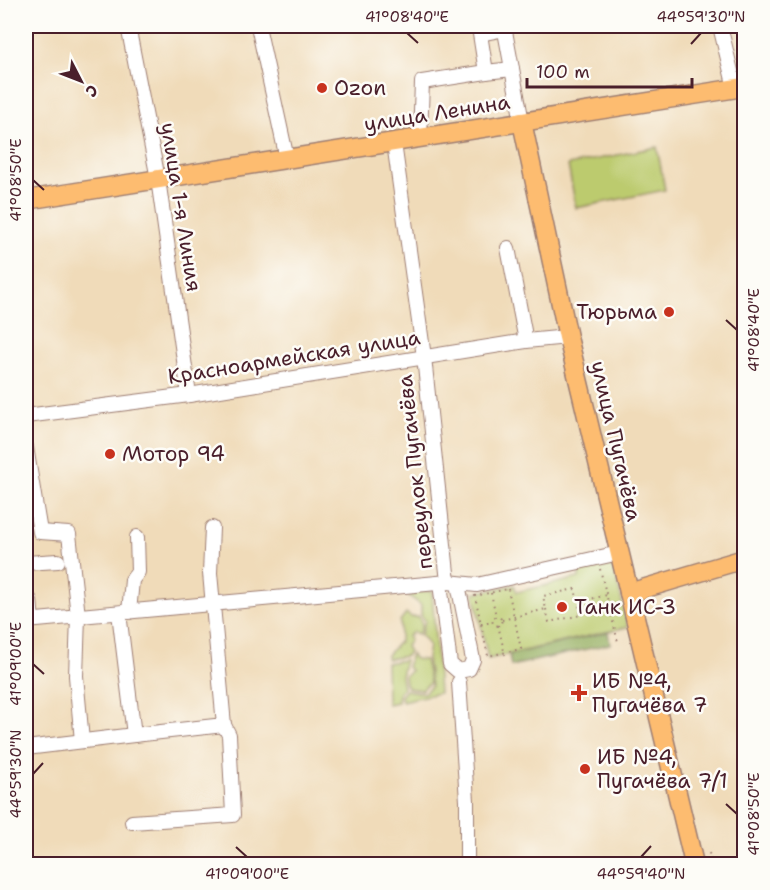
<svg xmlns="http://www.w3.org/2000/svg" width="770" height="890" viewBox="0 0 770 890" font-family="'Shantell Sans',sans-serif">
<rect width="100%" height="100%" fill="#fdfcf7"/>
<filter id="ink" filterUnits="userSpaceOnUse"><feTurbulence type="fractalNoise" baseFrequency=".0167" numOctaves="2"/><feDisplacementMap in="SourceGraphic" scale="12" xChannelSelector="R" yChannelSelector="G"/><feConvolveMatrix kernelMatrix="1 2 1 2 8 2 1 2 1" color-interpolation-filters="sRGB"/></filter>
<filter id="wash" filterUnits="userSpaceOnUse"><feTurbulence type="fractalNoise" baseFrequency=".008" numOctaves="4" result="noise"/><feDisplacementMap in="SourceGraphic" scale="24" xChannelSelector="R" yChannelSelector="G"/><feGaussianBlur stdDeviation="1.35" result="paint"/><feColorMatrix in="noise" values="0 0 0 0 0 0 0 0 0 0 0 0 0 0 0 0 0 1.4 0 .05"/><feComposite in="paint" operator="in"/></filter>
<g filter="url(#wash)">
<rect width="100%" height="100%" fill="#f0dbb9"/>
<g fill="#bccb6e" stroke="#83754c" stroke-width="1.5">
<path d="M657,147L665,190L576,208L568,165Z"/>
<path d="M608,564L614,569L628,627L488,659L474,593L514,585L517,592L579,578V570Z"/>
<path d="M432,591L439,693L402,701L401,696L406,690L424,693L431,686L427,658L429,646L421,635L425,621L421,615V605L409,596V592Z"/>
<path d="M406,613L411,617H419L422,625L419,634L413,632L408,636L410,640L406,646L409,652L406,656L387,659V655L400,641V621Z"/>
<path d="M411,654L415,659L425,660L430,682L422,690L408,688L405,684L404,676L411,671L407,667Z"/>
<path d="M405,660L401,676L403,688L399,693L398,702L387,704L386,663Z"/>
</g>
<path fill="#95af61" stroke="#706746" stroke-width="1.5" d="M608,632L610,644L511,666L509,655Z"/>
</g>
<g filter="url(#ink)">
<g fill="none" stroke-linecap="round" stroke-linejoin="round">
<defs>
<g id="minor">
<path d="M128,26L158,179L189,395"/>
<path d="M258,26L287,159"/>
<path d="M504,26L522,122"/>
<path d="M720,26L735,88"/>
<path d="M505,29L480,34L486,72L512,69"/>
<path d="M420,139L422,82L486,72"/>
<path d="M394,143L424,357L448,582"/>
<path d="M508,248L526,341"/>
<path d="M26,416L189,395L526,341L568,337"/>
<path d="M26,447L40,532L69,534L78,616L76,676L82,741"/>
<path d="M26,563L58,561"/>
<path d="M440,583L450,664L458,671L469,669L473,660L458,584"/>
<path d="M26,600H30L32,620"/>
<path d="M129,612L132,580L138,572L137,537"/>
<path d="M119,613L134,735L224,725L210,573L212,528"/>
<path d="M26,621L448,582L477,585L619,553"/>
<path d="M459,682L467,801V864"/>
<path d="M26,748L134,735"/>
<path d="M132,822L233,815L229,735L224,725"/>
</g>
<g id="major">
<path d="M522,122L568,337L694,864"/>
<path d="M26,200L744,87"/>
<path d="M629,593L744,559"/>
</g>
</defs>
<use href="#minor" stroke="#9d7d72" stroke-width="16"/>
<use href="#major" stroke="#9d7d72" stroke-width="21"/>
<g stroke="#9d7d72" stroke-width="2" stroke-dasharray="1.5 4.5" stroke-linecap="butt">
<path d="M600,569L618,642"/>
<path d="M508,589L521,649L488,656L475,596Z"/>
<path d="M491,593L496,616"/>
<path d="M546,609L549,622L581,615L578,602"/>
<circle cx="497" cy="621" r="4.5"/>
<path d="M502,620L546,609L543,596L575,589L578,602L607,595"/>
<path d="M481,624L493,622"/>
<path d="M498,625L505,655"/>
<path d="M709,853L712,864"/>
</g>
<use href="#minor" stroke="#fff" stroke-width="14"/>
<use href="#major" stroke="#fdbc6f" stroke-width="18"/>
</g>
</g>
<path fill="none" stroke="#4a1f2b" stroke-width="2" d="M407,33L418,43M691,44L701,33M33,180L44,190M726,320L737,330M33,664L44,674M33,774L43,763M726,804L737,814M236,847L247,857M641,857L651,846"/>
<g fill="#c8321e" stroke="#fdfcf7" stroke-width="2">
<circle cx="322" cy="88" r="6"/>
<circle cx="669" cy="312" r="6"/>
<circle cx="110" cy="454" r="6"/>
<circle cx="562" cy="607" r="6"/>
<path d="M576 684h6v6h6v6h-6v6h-6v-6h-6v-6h6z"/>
<circle cx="585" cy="769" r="6"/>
</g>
<g text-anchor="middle" stroke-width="5" stroke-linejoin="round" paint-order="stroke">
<g font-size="21" fill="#4a1f2b" stroke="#fdfcf7" text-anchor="start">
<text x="334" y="95">Ozon</text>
<text x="657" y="319" text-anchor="end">Тюрьма</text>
<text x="122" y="461">Мотор 94</text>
<text x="574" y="614">Танк ИС-3</text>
<text x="592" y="688">ИБ №4,<tspan x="592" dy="24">Пугачёва 7</tspan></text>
<text x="597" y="764">ИБ №4,<tspan x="597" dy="24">Пугачёва 7/1</tspan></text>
</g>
<g font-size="21" fill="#4a1f2b" stroke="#fdfcf7">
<text transform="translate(437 113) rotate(-9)" y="7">улица Ленина</text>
<text transform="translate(181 207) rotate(81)" y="7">улица 1-я Линия</text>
<text transform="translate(294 357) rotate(-9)" y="7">Красноармейская улица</text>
<text transform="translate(616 441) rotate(77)" y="7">улица Пугачёва</text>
<text transform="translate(415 472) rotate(-96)" y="7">переулок Пугачёва</text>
</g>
</g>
<rect width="770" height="890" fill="none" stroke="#fdfcf7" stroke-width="66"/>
<g transform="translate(81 81) rotate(132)" stroke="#fdfcf7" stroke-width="4.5" paint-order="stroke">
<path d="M0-4.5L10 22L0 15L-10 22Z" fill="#4a1f2b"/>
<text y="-9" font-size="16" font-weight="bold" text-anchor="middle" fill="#4a1f2b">С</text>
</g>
<path d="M527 78v9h165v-9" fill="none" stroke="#4a1f2b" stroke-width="3"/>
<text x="536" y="78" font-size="18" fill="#4a1f2b" stroke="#fdfcf7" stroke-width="4.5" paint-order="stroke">100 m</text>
<rect x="33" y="33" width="704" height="824" fill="none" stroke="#4a1f2b" stroke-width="2"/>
<g font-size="15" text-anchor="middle" fill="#4a1f2b">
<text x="407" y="22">41°08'40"E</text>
<text x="701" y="22">44°59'30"N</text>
<text transform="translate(16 180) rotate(-90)" y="5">41°08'50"E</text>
<text transform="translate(754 330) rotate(-90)" y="5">41°08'40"E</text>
<text transform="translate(16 664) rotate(-90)" y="5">41°09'00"E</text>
<text transform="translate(16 774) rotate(-90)" y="5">44°59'30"N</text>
<text transform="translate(754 814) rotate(-90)" y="5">41°08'50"E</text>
<text x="247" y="879">41°09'00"E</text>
<text x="641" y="879">44°59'40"N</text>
</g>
</svg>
